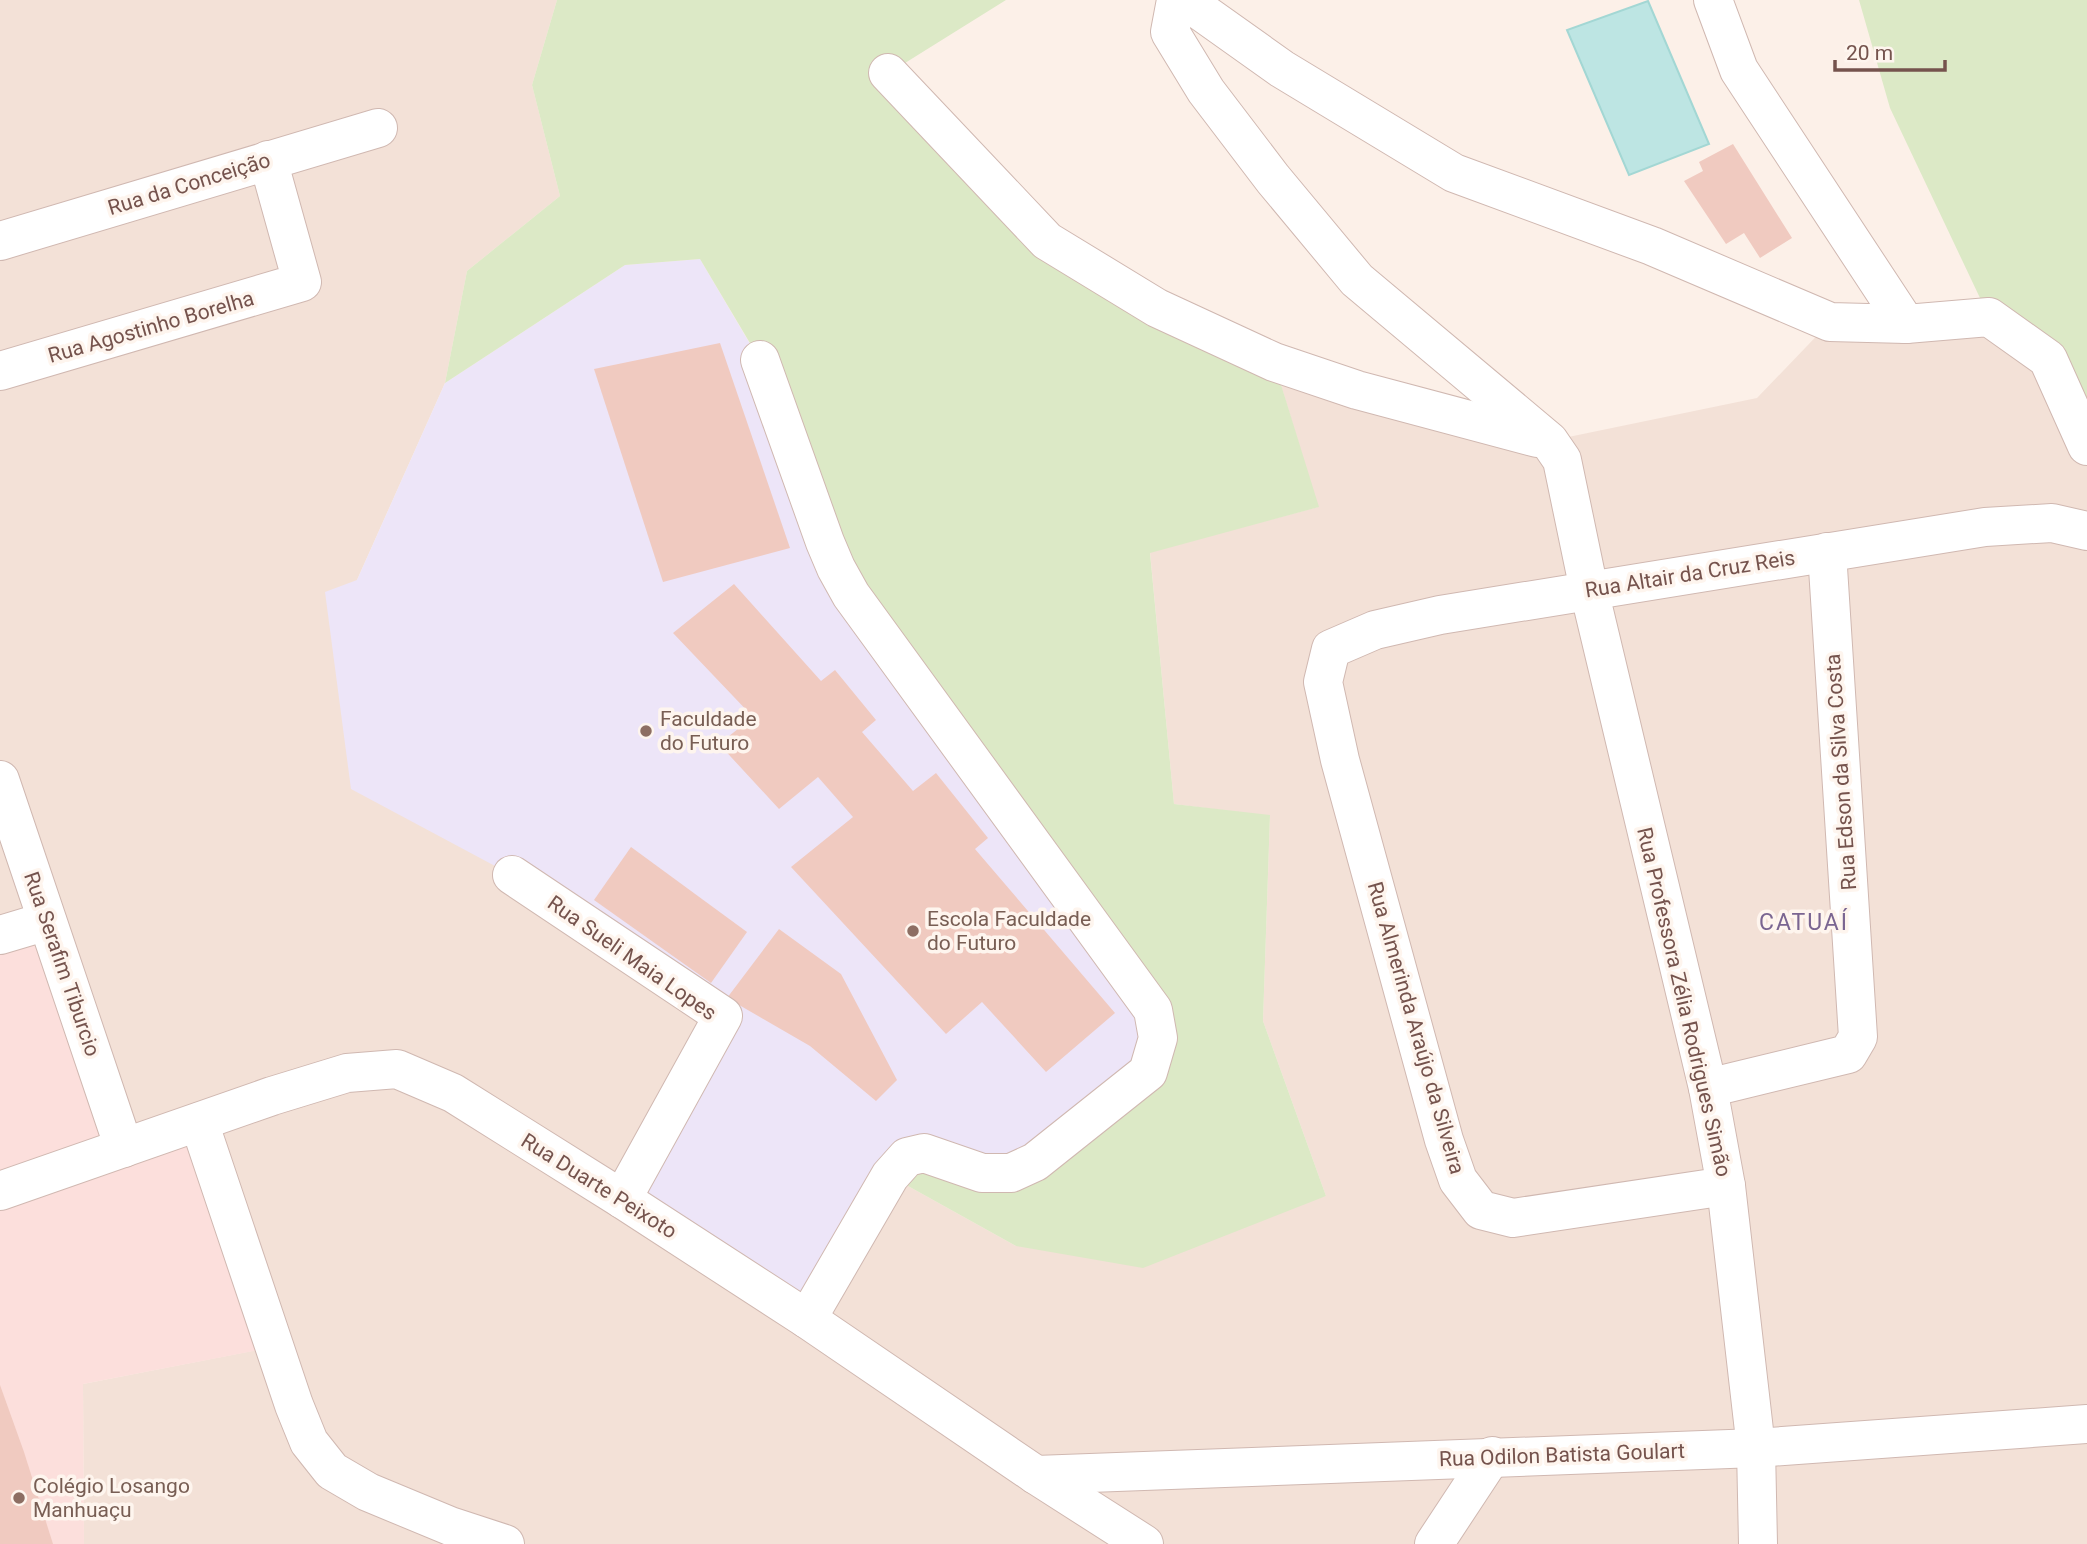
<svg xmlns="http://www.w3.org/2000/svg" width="2087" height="1544" viewBox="0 0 2087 1544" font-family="Roboto,sans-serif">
<rect width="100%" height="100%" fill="#fcf0e8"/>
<path fill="#f3e1d7" d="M0,0H557L532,85L560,196L467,271L445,383L357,580L512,875L723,1016L890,1176L1016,1246L1326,1196L1263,1021L1270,816L1174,804L1150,552L1318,507L1274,362L1549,441L1757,398L1830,322L1989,317L2048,359L2087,446V1544H84L83,1384L273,1347L124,1148L0,935Z"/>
<path fill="#fcdfdc" d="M47,921L124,1147L199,1122L274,1347L83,1384L84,1544H0V935Z"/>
<path fill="#ede5f8" d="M700,259L1158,1038L1035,1162L924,1153L807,1319L622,1199L723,1016L512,875L351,789L325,592L357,580L445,383L625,265Z"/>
<g fill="#dce9c6">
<path d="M557,0H1006L889,73L1047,241L1274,362L1319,507L1150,553L1174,804L1270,815L1263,1021L1326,1196L1143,1268L1016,1246L890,1176L907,1157L1011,1173L1158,1038L851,595L760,360L700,259L625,265L445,383L467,271L560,196L532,85Z"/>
<path d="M1859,0H2087V446L2048,359L1989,317L1890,108Z"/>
</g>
<path fill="#bde5e3" stroke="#a3d7d4" stroke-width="2" d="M1648,1L1709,144L1629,175L1567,30Z"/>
<g fill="#f0cac0">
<path d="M1733,144L1792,238L1760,258L1744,233L1726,244L1684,181L1703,171L1699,162Z"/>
<path d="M720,343L790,548L663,582L594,369Z"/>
<path d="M734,584L821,681L835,670L876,720L862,732L913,791L936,773L988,838L975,849L1115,1013L1046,1072L982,1002L946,1034L791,867L853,817L818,777L779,809L719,744L753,717L673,633Z"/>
<path d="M631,847L747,932L711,983L594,900Z"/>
<path d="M779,929L841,974L897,1080L876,1101L810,1046L727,998Z"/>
<path d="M0,1385L24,1452L53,1544H0Z"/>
</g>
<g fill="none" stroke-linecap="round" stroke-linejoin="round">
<defs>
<g id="minor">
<path d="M1176,0L1170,32L1206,91L1273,179L1357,280L1549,441L1562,460L1589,590L1708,1088L1726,1186L1756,1448L1758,1544"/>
<path d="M1185,0L1282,69L1454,173L1652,246L1830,322L1906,324"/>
<path d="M1713,0L1739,70L1906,324L1989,317L2048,359L2087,446"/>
<path d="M888,73L1047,241L1157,308L1274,362L1357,390L1537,438"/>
<path d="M0,241L378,128"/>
<path d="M760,360L825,542L836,568L851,595L1153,1010L1158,1038L1148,1072L1035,1162L1011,1173H982L924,1153L907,1157L890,1176L807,1319"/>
<path d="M0,371L302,282L268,160"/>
<path d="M0,780L124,1148"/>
<path d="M512,875L723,1016L622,1199"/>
<path d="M0,935L47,921"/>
<path d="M1708,1088L1848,1054L1858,1037L1827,552"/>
<path d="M199,1122L294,1405L309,1442L332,1471L368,1492L450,1526L505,1544"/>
<path d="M1726,1186L1513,1218L1481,1210L1458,1180L1444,1140L1340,760L1323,682L1331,649L1375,630L1440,615L1985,527L2052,523L2087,531"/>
<path d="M0,1191L272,1096L347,1073L397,1069L453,1093L622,1199L807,1319L1036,1475L1144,1544"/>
<path d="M1036,1475L1756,1448L2087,1424"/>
<path d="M1434,1544L1492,1456"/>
</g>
</defs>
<use href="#minor" stroke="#d0b8b1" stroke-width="40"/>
<use href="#minor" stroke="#fff" stroke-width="38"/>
</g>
<g fill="#8d6e63" stroke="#fef5ee" stroke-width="2.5">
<circle cx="646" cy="731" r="7"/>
<circle cx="913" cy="931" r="7"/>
<circle cx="19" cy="1498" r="7"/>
</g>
<g text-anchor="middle" stroke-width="7" stroke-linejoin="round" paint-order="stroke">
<g font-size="21" fill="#75534d" stroke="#fef5ee">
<text transform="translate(189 184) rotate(-17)" y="7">Rua da Conceição</text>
<text transform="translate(151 327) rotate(-16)" y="7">Rua Agostinho Borelha</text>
<text transform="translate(1690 574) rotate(-9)" y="7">Rua Altair da Cruz Reis</text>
<text transform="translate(1841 772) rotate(-94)" y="7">Rua Edson da Silva Costa</text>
<text transform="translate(632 958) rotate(35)" y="7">Rua Sueli Maia Lopes</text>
<text transform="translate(62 964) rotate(71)" y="7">Rua Serafim Tiburcio</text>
<text transform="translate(1684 1002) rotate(77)" y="7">Rua Professora Zélia Rodrigues Simão</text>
<text transform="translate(1416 1028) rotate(74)" y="7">Rua Almerinda Araújo da Silveira</text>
<text transform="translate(599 1186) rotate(32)" y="7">Rua Duarte Peixoto</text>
<text transform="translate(1562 1455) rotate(-2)" y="7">Rua Odilon Batista Goulart</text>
</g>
<g font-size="21" fill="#785e54" stroke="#fef5ee" text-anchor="start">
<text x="660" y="726">Faculdade<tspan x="660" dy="24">do Futuro</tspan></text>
<text x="927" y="926">Escola Faculdade<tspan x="927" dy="24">do Futuro</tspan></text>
<text x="33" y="1493">Colégio Losango<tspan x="33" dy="24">Manhuaçu</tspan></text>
</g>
<g font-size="23" letter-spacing="2" fill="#7a6591" stroke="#fef5ee">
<text x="1804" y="930">CATUAÍ</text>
</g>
</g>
<path d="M1835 60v10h110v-10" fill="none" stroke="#75534d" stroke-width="3.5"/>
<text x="1846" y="60" font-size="21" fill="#75534d" stroke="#fef5ee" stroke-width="5" paint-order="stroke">20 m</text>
</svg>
